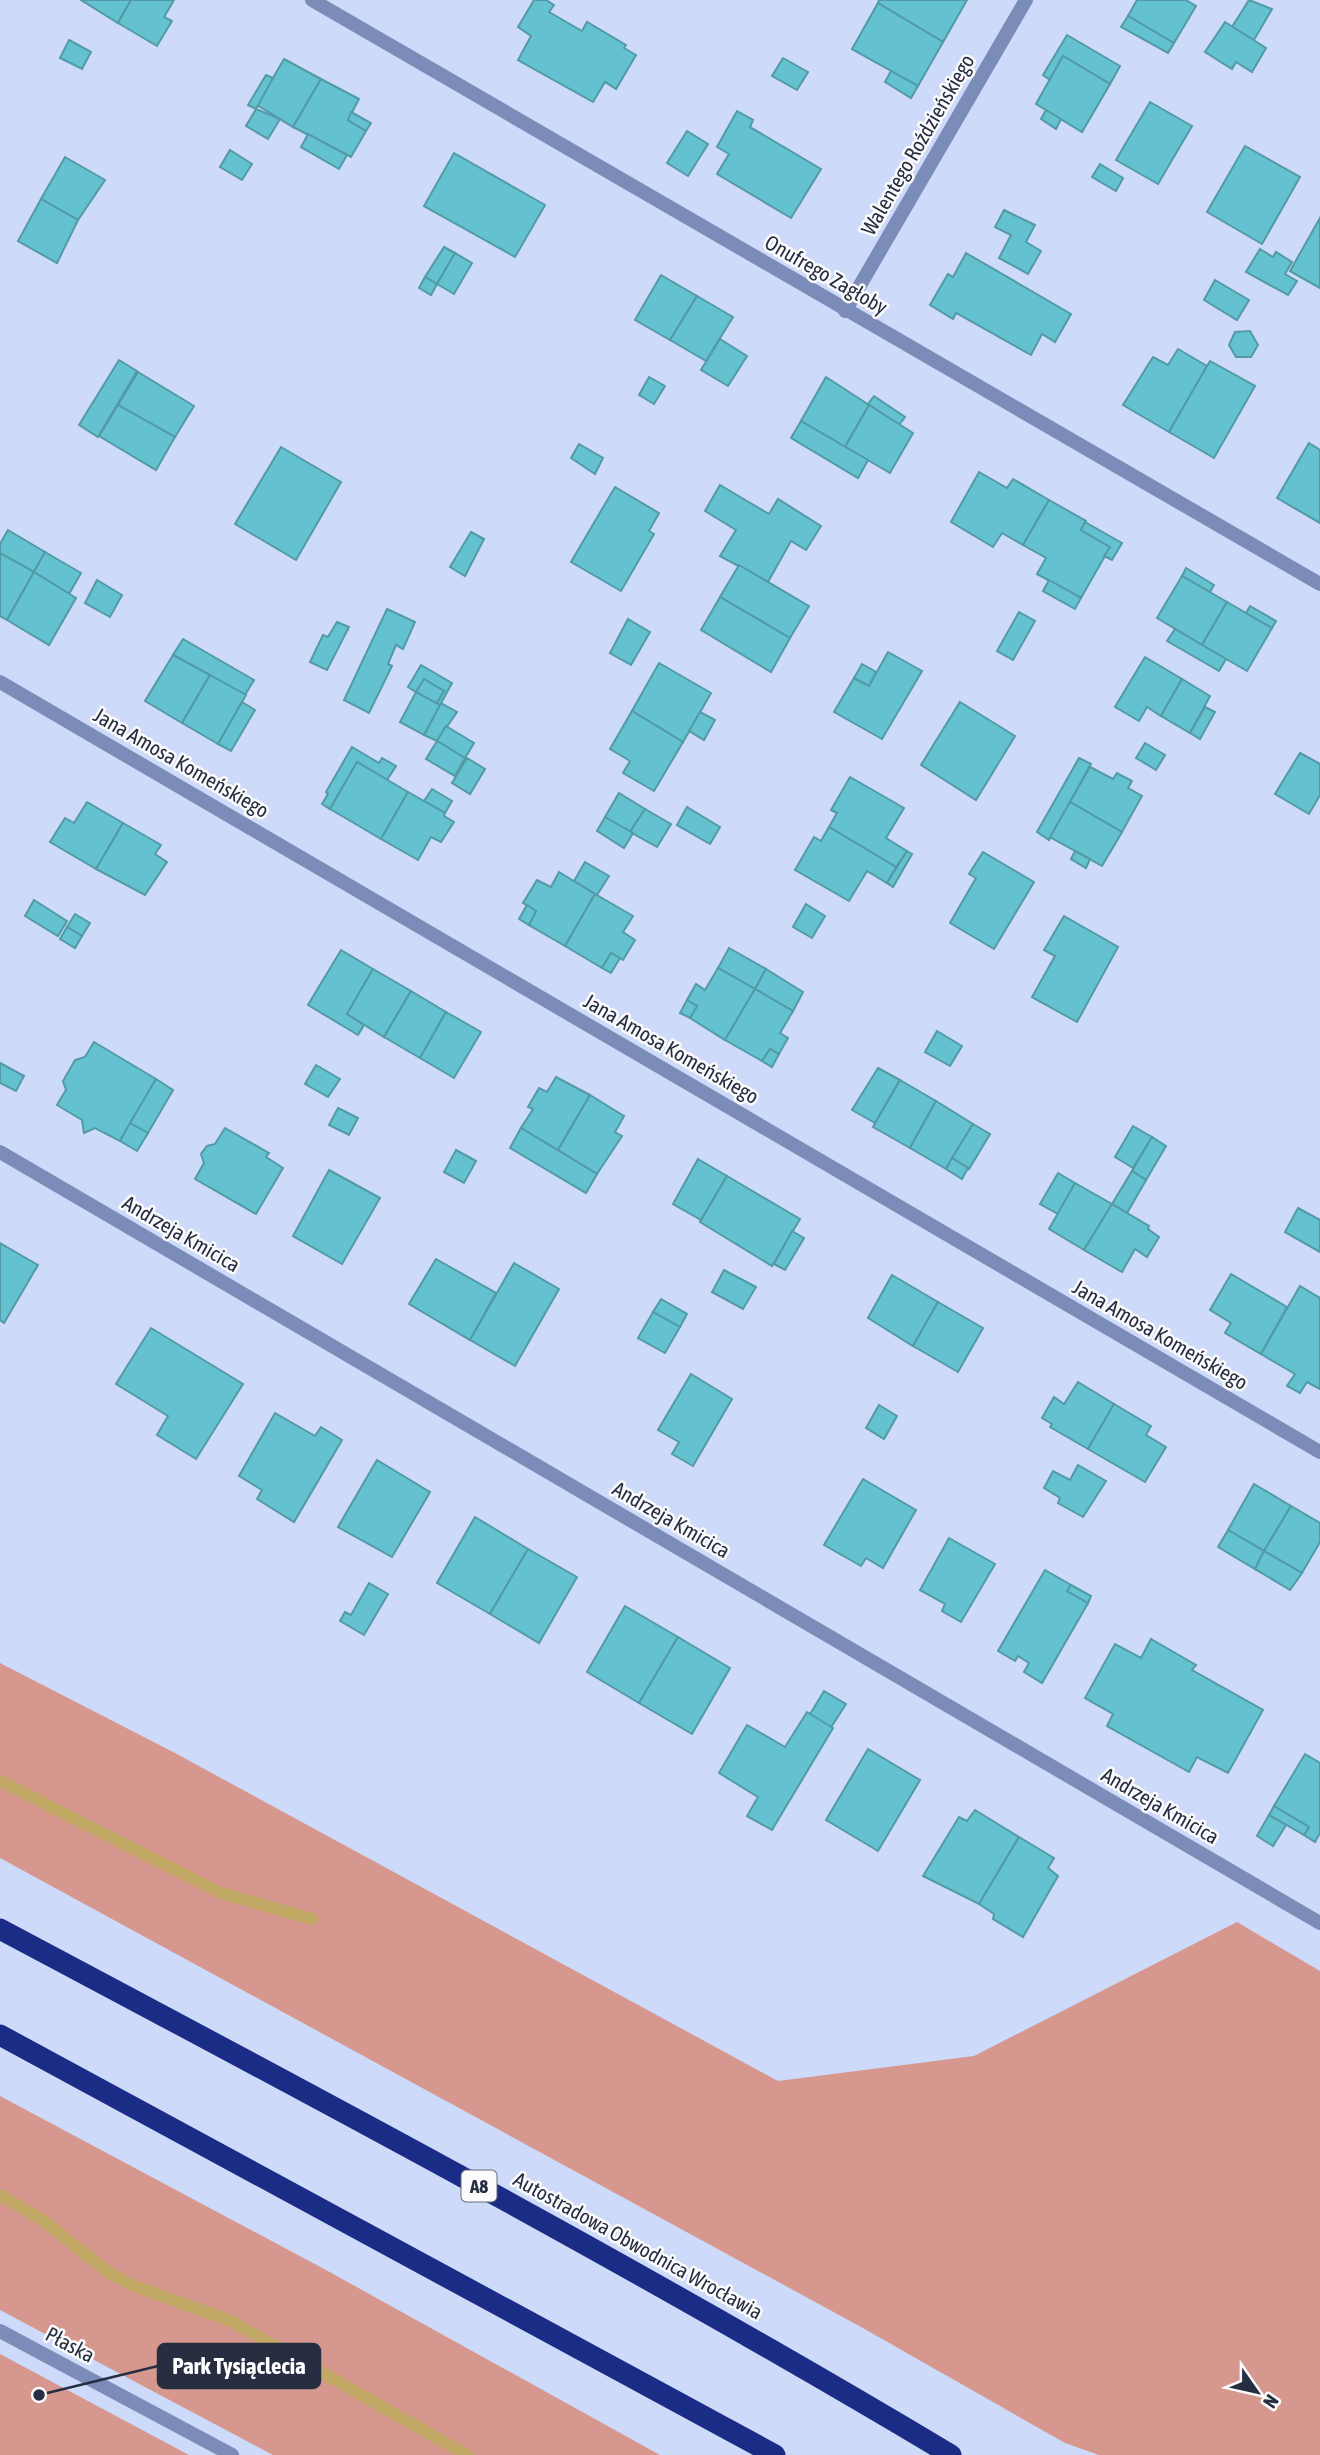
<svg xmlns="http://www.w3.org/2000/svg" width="1320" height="2455" viewBox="0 0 1320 2455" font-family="'Asap Condensed',sans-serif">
<rect width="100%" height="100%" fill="#cedaf9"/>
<g fill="#d6988e">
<path d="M0,1663L175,1753L778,2081L974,2056L1237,1922L1320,1971V2455H1099L1065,2443L861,2327L0,1858Z"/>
<path d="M0,2096L326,2270L660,2455H273L0,2310Z"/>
<path d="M0,2354L189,2455H0Z"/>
</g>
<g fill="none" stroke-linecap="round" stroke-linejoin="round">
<g stroke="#c2a865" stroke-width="12">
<path d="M0,1781L221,1893L312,1919"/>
<path d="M0,2195L44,2221L109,2273L132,2285L231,2321L467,2455"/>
</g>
</g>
<g fill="#64c2d0" stroke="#529aa5" stroke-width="2">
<path d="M81,0H131L118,23Z"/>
<path d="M131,0H174L164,17L172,21L157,46L118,23Z"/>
<path d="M534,0H546L554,5L549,12L582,31L587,22L626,45L624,48L636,55L616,89L605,82L593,102L518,60L531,36L518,27Z"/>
<path d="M879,0H967L943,42L878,3Z"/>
<path d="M1137,0H1186L1196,6L1174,43L1128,16Z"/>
<path d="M1249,0L1272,9L1254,40L1232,27Z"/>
<path d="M878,3L943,42L918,86L852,49Z"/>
<path d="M1128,16L1174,43L1168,53L1121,27Z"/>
<path d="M1225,22L1266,48L1252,72L1236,62L1232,69L1205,52Z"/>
<path d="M1067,35L1120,66L1110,84L1063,56L1050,80L1043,75Z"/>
<path d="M69,40L91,52L82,69L60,58Z"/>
<path d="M1063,56L1110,84L1082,132L1036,104Z"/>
<path d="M783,58L808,72L797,90L772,76Z"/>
<path d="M284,59L321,79L293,127L257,105Z"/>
<path d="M891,71L918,86L911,98L885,82Z"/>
<path d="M266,75L273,78L256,109L248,105Z"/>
<path d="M321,79L359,99L348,120L366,131L351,157L293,127Z"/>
<path d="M1150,102L1192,126L1158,184L1116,160Z"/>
<path d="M256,109L280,119L268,139L246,126Z"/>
<path d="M1046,110L1061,119L1056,129L1041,119Z"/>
<path d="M737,111L753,120L750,127L821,169L791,218L717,174L729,154L717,147Z"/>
<path d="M351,112L371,123L366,131L348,120Z"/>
<path d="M687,131L708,144L688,176L667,163Z"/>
<path d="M308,134L347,155L339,169L301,147Z"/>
<path d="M1245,146L1300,177L1262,244L1207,212Z"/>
<path d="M230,150L252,164L242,180L220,167Z"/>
<path d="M454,153L545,205L515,257L424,206Z"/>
<path d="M65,157L105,180L78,220L41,199Z"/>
<path d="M1100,164L1123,178L1116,191L1092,177Z"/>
<path d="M41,199L78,220L57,263L18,241Z"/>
<path d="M1004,210L1035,225L1026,242L1041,251L1028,274L999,258L1011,235L995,227Z"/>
<path d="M1320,218V288L1290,271Z"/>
<path d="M444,247L455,253L437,284L425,277Z"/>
<path d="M1260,249L1273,257L1276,252L1292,262L1285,274L1297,281L1288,295L1246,272Z"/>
<path d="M455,253L472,263L454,294L437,284Z"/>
<path d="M966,253L1071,314L1055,342L1042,334L1031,355L956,313L953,319L930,305L948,274L953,277Z"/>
<path d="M661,275L697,296L670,340L635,320Z"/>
<path d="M425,277L437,284L431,295L419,288Z"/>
<path d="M1215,280L1249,300L1237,320L1204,300Z"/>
<path d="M697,296L733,317L706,361L670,340Z"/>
<path d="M1250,331L1258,345L1251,357H1236L1229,345L1235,332Z"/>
<path d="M720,339L747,356L728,386L701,370Z"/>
<path d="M1178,349L1207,366L1169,432L1123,405L1153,357L1168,365Z"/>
<path d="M119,360L137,371L98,437L79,425Z"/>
<path d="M1210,361L1255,386L1214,458L1169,432Z"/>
<path d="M138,372L194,406L175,437L118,405Z"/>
<path d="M649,377L665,386L654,404L639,395Z"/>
<path d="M826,377L869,405L845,447L801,421Z"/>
<path d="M874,396L905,417L899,425L868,404Z"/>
<path d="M118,405L175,437L156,470L99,436Z"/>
<path d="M869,405L913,433L890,473L845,447Z"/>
<path d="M801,421L868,460L858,478L791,438Z"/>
<path d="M1309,443L1320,450V523L1277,498Z"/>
<path d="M579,444L603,458L595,474L571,458Z"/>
<path d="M281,447L341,482L296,560L235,524Z"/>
<path d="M979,472L1007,488L1013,479L1049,500L1023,545L1002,533L993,547L951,522Z"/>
<path d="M720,485L769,514L778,499L821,526L806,550L791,541L768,582L720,556L736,530L705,511Z"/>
<path d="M615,487L659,513L649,531L654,534L621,591L571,562Z"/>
<path d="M1049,500L1086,521L1081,530L1110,547L1081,598L1037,574L1046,558L1023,545Z"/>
<path d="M1085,522L1122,543L1112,560L1104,556L1110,547L1081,530Z"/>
<path d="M8,530L45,552L34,572L0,553V544Z"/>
<path d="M471,532L484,539L465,576L450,567Z"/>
<path d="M45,552L81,573L69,594L34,572Z"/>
<path d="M0,553L34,572L7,620L0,616Z"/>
<path d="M739,565L809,606L790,638L720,597Z"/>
<path d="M1186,568L1214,585L1210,592L1182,576Z"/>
<path d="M34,572L76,598L49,645L7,620Z"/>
<path d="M1182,576L1227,602L1202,645L1157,618Z"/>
<path d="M97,580L122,595L110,617L85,603Z"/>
<path d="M1049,580L1081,598L1075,609L1043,591Z"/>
<path d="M720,597L790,638L771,672L701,630Z"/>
<path d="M1227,602L1272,628L1247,671L1202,645Z"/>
<path d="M1250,606L1276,621L1272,628L1246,613Z"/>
<path d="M387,609L415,622L403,649L396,645L388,664L392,666L369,713L344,700Z"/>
<path d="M1019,612L1035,621L1013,660L997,651Z"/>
<path d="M628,619L650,632L631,665L610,653Z"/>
<path d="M337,622L349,627L327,670L310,662L323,635L328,637Z"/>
<path d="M1175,629L1226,659L1219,671L1167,641Z"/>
<path d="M183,639L254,680L245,695L173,655Z"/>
<path d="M888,652L922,671L882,739L834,712L854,678L869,686Z"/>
<path d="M173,655L210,675L182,723L145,701Z"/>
<path d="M1145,657L1182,679L1161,716L1147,707L1139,721L1115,707Z"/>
<path d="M659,663L711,693L683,742L632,711Z"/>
<path d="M862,664L876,672L869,686L854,678Z"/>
<path d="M421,665L452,683L441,703L457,712L437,741L424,735L440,705L436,704L444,691L424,679L416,692L408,687Z"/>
<path d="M210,675L246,695L218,744L182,723Z"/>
<path d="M424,679L444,691L436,704L416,692Z"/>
<path d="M1182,679L1210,696L1190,733L1161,716Z"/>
<path d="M416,692L440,705L424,735L400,722Z"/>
<path d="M242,702L255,710L231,751L218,744Z"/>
<path d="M960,702L1015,736L976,800L921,765Z"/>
<path d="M1205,707L1215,712L1200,739L1190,733Z"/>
<path d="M632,711L683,742L654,791L623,773L630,761L610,749Z"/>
<path d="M700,712L715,720L704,740L689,731Z"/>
<path d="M446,726L474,743L465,758L437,741Z"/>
<path d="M437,741L465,758L455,776L426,759Z"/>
<path d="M1145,743L1165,755L1156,770L1136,758Z"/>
<path d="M352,747L379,763L382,758L396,766L387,780L357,762L330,809L322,804L328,794L326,792Z"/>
<path d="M1300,753L1320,764V795L1309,814L1275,794Z"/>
<path d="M467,758L485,769L470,794L452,783Z"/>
<path d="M1079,758L1091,764L1049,840L1037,832Z"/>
<path d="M357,762L408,792L381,839L330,809Z"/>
<path d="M1090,767L1113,779L1117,773L1132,781L1128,788L1142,796L1122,832L1070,802Z"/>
<path d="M850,777L904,808L886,838L907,851L896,867L829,827L837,813L831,810Z"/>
<path d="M432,789L452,801L445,813L424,801Z"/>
<path d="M408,792L445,813L444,816L454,822L441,842L431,837L418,860L381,839Z"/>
<path d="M619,793L645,809L630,832L605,817Z"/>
<path d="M87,802L123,823L96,869L50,842L65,818L74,823Z"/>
<path d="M1070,802L1122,832L1102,866L1050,837Z"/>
<path d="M687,807L720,827L710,844L677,825Z"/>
<path d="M645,809L671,824L657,847L630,832Z"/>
<path d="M605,817L633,833L624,848L597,831Z"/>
<path d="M123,823L161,845L155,854L167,862L145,895L96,869Z"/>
<path d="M829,827L896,867L887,883L867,871L849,901L795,870L814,837L821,841Z"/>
<path d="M907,851L912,854L893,887L887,883Z"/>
<path d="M1075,851L1090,859L1086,868L1071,859Z"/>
<path d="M983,852L1034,882L994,949L950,923L976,878L969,874Z"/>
<path d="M585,862L609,876L597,895L574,881Z"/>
<path d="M559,872L595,894L565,946L529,925L536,911L523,903L537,880L551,887Z"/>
<path d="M595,894L633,916L623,932L635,940L623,960L611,953L602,968L565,946Z"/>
<path d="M34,900L67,921L58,936L25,916Z"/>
<path d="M806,904L825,916L812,938L793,927Z"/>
<path d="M527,905L536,911L529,925L519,919Z"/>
<path d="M75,914L90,923L82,936L67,927Z"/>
<path d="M1064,916L1118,947L1077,1022L1032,997L1055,956L1044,950Z"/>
<path d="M67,927L82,936L75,948L60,939Z"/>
<path d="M729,948L766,969L755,989L718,968Z"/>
<path d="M341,950L373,969L347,1014L364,1025L358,1035L308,1005Z"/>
<path d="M611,953L620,958L611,973L602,968Z"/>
<path d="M718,968L755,989L725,1040L690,1018L697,1006L687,1000L696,984L705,990Z"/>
<path d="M373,969L411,991L384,1037L347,1014Z"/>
<path d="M766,969L803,992L793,1011L755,989Z"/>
<path d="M755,989L793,1011L780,1033L788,1038L779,1054L770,1049L762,1061L725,1040Z"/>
<path d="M411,991L446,1012L420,1058L384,1037Z"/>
<path d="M687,1000L697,1006L690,1018L680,1013Z"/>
<path d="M446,1012L481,1032L454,1078L420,1058Z"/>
<path d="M937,1031L962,1046L950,1066L925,1052Z"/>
<path d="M94,1042L156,1079L120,1141L95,1128L84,1133L82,1120L57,1105L66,1090L63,1081L75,1060L85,1057Z"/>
<path d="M770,1049L779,1054L772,1067L762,1061Z"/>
<path d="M0,1063L24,1076L16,1091L0,1083Z"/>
<path d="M316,1065L340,1079L328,1097L305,1084Z"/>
<path d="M878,1068L900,1080L875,1123L852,1110Z"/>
<path d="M556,1077L590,1095L558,1150L521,1128L533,1109L528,1107L539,1088L547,1092Z"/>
<path d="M156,1079L173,1090L148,1133L130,1123Z"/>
<path d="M900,1080L936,1101L910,1148L873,1127Z"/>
<path d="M590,1095L624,1116L615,1132L622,1136L597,1174L558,1150Z"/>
<path d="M936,1101L973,1124L946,1169L910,1148Z"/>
<path d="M338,1108L358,1118L349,1135L329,1125Z"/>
<path d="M130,1123L148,1133L137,1151L120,1141Z"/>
<path d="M973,1124L990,1134L969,1169L952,1158Z"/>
<path d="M1133,1126L1152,1137L1133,1168L1115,1157Z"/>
<path d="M225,1128L269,1153L266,1157L283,1168L256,1214L195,1179L204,1163L201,1154L207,1146L215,1144Z"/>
<path d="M521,1128L597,1174L586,1193L510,1148Z"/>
<path d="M1152,1137L1166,1146L1146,1180L1132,1171Z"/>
<path d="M456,1150L476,1161L464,1183L444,1172Z"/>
<path d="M952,1158L968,1168L962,1179L946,1169Z"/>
<path d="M698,1159L727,1176L701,1220L673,1204Z"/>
<path d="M329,1170L380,1198L342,1264L293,1236Z"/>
<path d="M1132,1171L1146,1180L1127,1213L1112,1204Z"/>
<path d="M1058,1173L1075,1183L1058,1214L1040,1204Z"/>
<path d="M727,1176L800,1219L772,1266L700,1222Z"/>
<path d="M1075,1183L1112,1204L1084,1250L1049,1229Z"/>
<path d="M1112,1204L1149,1226L1148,1229L1159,1237L1147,1257L1135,1249L1122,1272L1084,1250Z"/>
<path d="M1298,1208L1320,1220V1252L1285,1232Z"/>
<path d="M792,1231L804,1238L785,1270L774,1264Z"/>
<path d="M0,1243L38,1265L4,1323L0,1320Z"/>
<path d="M436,1259L496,1293L470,1340L409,1304Z"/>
<path d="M514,1263L559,1289L515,1366L470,1340Z"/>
<path d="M724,1270L756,1287L743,1309L712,1292Z"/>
<path d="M1231,1274L1287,1307L1261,1354L1225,1333L1231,1323L1210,1310Z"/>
<path d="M892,1275L938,1302L913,1346L868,1318Z"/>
<path d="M1300,1286L1320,1298V1389L1307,1382L1300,1393L1287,1386L1295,1374L1261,1354Z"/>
<path d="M661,1299L687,1314L680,1327L653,1312Z"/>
<path d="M938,1302L983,1328L958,1372L913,1346Z"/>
<path d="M653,1312L680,1327L665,1353L638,1338Z"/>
<path d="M151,1328L243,1384L196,1459L157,1435L168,1416L116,1384Z"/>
<path d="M691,1374L732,1399L693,1466L672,1454L679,1442L658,1430Z"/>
<path d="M1078,1382L1114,1404L1088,1449L1050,1427L1052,1424L1042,1418L1054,1397L1064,1404Z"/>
<path d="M1114,1404L1151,1426L1146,1435L1166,1447L1145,1482L1088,1449Z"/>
<path d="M879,1405L897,1416L884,1439L866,1428Z"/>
<path d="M275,1413L315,1436L321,1427L342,1440L294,1522L257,1499L262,1490L239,1476Z"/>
<path d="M377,1460L430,1492L392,1557L338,1527Z"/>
<path d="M1078,1465L1106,1481L1083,1517L1058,1503L1060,1498L1044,1488L1053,1471L1070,1480Z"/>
<path d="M863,1479L916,1510L883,1568L866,1558L861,1566L824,1545Z"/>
<path d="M1254,1484L1291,1506L1264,1551L1228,1530Z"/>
<path d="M1291,1506L1320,1523V1542L1302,1573L1264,1551Z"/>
<path d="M475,1517L528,1549L490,1614L437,1583Z"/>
<path d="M1228,1530L1264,1551L1255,1569L1218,1547Z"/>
<path d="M949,1538L995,1564L961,1622L942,1611L945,1604L920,1590Z"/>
<path d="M528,1549L577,1577L539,1643L490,1614Z"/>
<path d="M1264,1551L1302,1573L1290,1590L1255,1569Z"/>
<path d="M1045,1570L1071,1585L1067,1591L1088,1603L1042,1683L1024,1672L1029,1663L1018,1656L1015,1661L998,1651Z"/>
<path d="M369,1583L388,1594L364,1635L340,1621L345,1612L351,1615Z"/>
<path d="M1071,1585L1091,1596L1088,1603L1067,1591Z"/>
<path d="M625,1606L678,1637L639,1703L587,1672Z"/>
<path d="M678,1637L730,1668L692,1734L639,1703Z"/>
<path d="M1151,1639L1196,1665L1192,1670L1263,1710L1228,1773L1197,1757L1189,1772L1107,1726L1113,1714L1085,1698L1115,1644L1141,1658Z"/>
<path d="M824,1691L846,1704L830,1729L809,1716Z"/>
<path d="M807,1712L833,1728L772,1830L747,1816L758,1797L719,1773L747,1725L785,1747Z"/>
<path d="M868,1749L920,1780L878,1851L826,1820Z"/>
<path d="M1305,1754L1320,1763V1833L1315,1842L1304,1835L1309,1827L1274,1806Z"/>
<path d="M1274,1806L1309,1827L1304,1835L1269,1815Z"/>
<path d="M975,1810L1019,1837L979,1904L923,1876L959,1817L967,1821Z"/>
<path d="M1269,1815L1286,1825L1273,1846L1257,1836Z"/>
<path d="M1019,1837L1054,1858L1048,1868L1058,1876L1023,1937L993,1919L994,1914L979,1904Z"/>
</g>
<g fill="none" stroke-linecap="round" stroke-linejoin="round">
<g stroke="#7c8cb8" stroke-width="14">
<path d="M312,0L1320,584"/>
<path d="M845,311L1026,0"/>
<path d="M0,682L1320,1452"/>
<path d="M0,1152L1320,1923"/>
<path d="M0,2331L232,2455"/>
</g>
<g stroke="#1b2c86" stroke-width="21">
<path d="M0,1929C320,2099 640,2269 951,2455"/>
<path d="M0,2035L775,2455"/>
</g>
</g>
<g text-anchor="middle" stroke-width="5" stroke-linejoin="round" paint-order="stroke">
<rect fill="#fbfbfb" stroke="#676c7a" stroke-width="2" x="461.5" y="2170.5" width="35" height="31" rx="5"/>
<g font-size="19" font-weight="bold" fill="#272e42">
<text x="479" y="2193">A8</text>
</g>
<g font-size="21" fill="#272e42" stroke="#fbfbfb">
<text transform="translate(918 145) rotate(-60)" y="7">Walentego Roździeńskiego</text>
<text transform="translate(826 275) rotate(30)" y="7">Onufrego Zagłoby</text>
<text transform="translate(181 763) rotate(30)" y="7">Jana Amosa Komeńskiego</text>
<text transform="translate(671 1049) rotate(30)" y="7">Jana Amosa Komeńskiego</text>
<text transform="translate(181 1234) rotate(30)" y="7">Andrzeja Kmicica</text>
<text transform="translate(1160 1335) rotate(30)" y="7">Jana Amosa Komeńskiego</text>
<text transform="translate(671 1520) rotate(30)" y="7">Andrzeja Kmicica</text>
<text transform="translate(1160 1806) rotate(30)" y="7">Andrzeja Kmicica</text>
<text transform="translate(638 2246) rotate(29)" y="7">Autostradowa Obwodnica Wrocławia</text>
<text transform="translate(70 2345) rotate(28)" y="7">Płaska</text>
</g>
</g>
<path fill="none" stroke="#272e42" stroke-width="2.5" d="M39 2395L158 2366"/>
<circle fill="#272e42" stroke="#fbfbfb" stroke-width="2.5" cx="39" cy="2395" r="7"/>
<rect fill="#272e42" stroke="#272e42" stroke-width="2.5" x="158" y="2344" width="162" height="44" rx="7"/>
<g font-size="23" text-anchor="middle" font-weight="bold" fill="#fff">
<text x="239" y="2374">Park Tysiąclecia</text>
</g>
<g transform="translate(1257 2392) rotate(124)" stroke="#fbfbfb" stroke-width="5" paint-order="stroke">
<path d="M0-5L12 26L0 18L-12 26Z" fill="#272e42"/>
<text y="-10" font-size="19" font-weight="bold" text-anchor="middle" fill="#272e42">N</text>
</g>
</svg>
